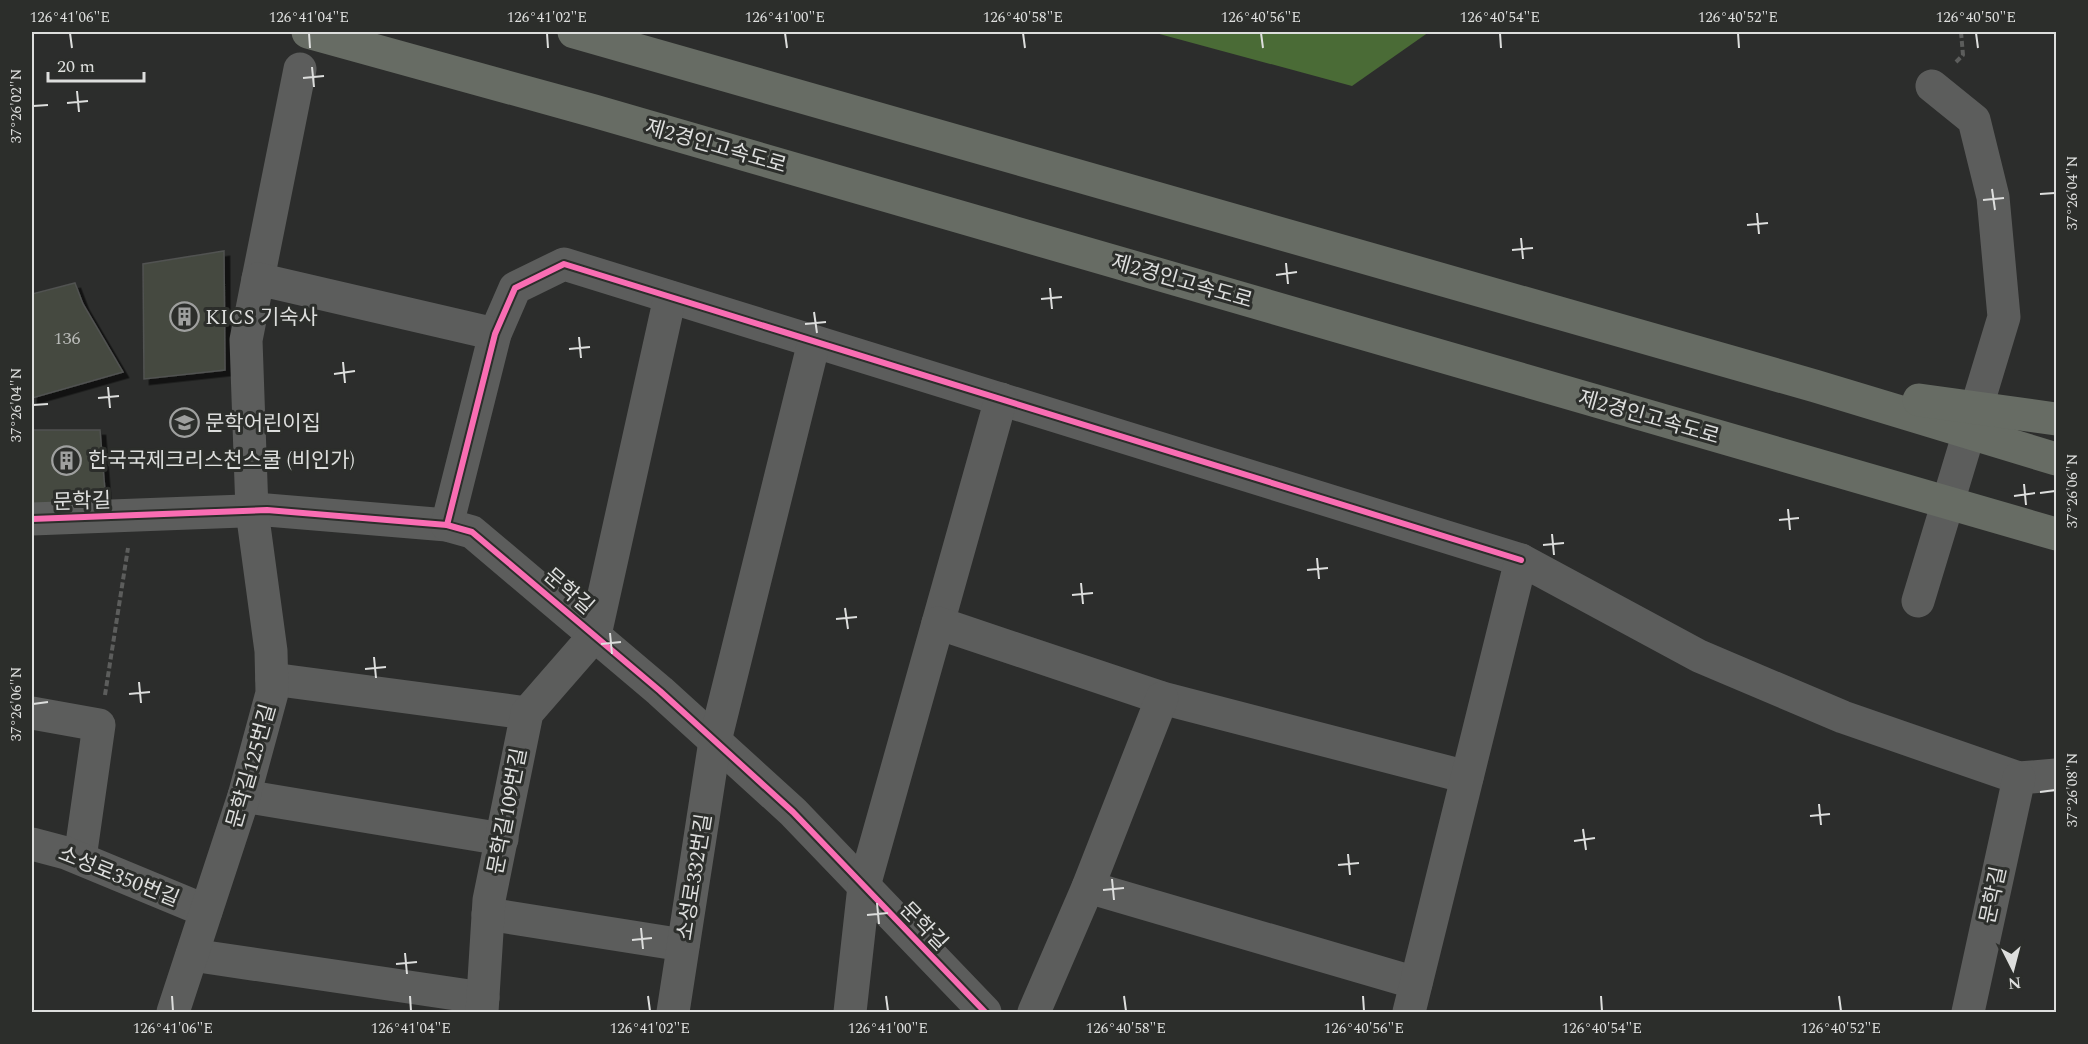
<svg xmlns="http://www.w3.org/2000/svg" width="2088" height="1044" viewBox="0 0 2088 1044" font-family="Spectral,'Noto Sans KR',serif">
<defs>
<filter id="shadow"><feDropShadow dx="5.5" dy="5.5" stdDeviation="0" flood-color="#0009"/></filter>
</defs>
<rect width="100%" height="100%" fill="#2c2d2c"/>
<path fill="#4a6b36" d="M1152,32H1429L1352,86Z"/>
<g fill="#444a40" stroke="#515251" stroke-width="1.5" filter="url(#shadow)">
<path d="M224,251L225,370L144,379L143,264Z"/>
<path d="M75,283L83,304L123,372L32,398V294Z"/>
<path d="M32,430H100L106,503L32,506Z"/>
</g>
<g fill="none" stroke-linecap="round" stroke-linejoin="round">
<g stroke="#5c5d5c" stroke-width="4" stroke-dasharray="6 3" stroke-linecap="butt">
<path d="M1956,62L1963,55L1961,32"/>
<path d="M105,695L128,548"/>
</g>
<g stroke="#5c5d5c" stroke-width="33">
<path d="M258,279L300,69"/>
<path d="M32,519L267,510L447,525L472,532L660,691L793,812L985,1012"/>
<path d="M447,525L495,334L515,288L564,264L1521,560"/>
<path d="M1918,601L2004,317L1993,197L1974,120L1932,86"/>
<path d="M938,623L1001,399"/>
<path d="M272,679L527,713"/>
<path d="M32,713L99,725L80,858"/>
<path d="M244,796L502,839"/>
<path d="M32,844L66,853L206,911"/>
<path d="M1088,887L1416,983"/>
<path d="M488,914L683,945"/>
<path d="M192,955L483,998"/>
<path d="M173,1012L244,796L272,693L271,651L252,511L246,340L258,279L495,334"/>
<path d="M482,1012L489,900L527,713L595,635L670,297"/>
<path d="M673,1012L715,741L814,342"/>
<path d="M850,1012L864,886L938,623L1162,698L1467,777"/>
<path d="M1034,1012L1088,887L1162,698"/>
<path d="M1409,1012L1521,560L1699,656L1843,717L2019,778L2056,775"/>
<path d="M1968,1012L2019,778"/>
</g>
<g stroke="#676c64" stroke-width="33">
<path d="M308,32L594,111L2056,534"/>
<path d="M574,32L1815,386L2056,459"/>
<path d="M1919,400L2056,419"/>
</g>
<defs>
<g id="cycleway">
<path d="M32,519L267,510L447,525L472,532L660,691L793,812L985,1012"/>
<path d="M447,525L495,334L515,288L564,264L1521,560"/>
</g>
</defs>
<use href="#cycleway" stroke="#2c2e2b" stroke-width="10"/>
<use href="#cycleway" stroke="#f96db3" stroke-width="6"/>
</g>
<path fill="none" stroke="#dddedd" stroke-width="2" d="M70,33L72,48M309,33L310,48M547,33L548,48M785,33L787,48M1023,33L1025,48M1261,33L1263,48M1500,33L1501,48M1738,33L1739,48M1976,33L1978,48M312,67L314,87M303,78L324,76M77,91L79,112M67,103L88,101M33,106L48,105M1992,189L1995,210M2040,194L2055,193M1983,200L2004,198M1757,213L1759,234M1747,225L1768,223M1521,238L1523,259M1512,250L1533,248M1286,263L1288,284M1276,275L1297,272M1050,288L1052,309M1041,299L1062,297M814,312L817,333M805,324L826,322M579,337L581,358M569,349L590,347M343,362L345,383M334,374L355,371M108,387L110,408M98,398L119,396M33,405L48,404M2024,484L2026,505M2040,493L2055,491M2014,496L2035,493M1788,509L1790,530M1779,520L1799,518M1552,534L1554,555M1543,545L1564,543M1317,558L1319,579M1307,570L1328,568M1081,583L1083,604M1072,595L1093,593M845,608L848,629M836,619L857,617M610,633L612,654M601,644L621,642M374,657L376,678M365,669L386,667M139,682L141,703M129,694L150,692M33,704L48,702M2040,792L2055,790M1819,804L1821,825M1810,816L1830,814M1583,829L1586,850M1574,841L1595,838M1348,854L1350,875M1338,865L1359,863M1112,879L1114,900M1103,890L1124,888M877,903L879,924M867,915L888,913M641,928L643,949M632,940L652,938M405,953L407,974M396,964L417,962M172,996L173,1011M410,996L411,1011M648,996L650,1011M886,996L888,1011M1124,996L1126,1011M1363,996L1364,1011M1601,996L1602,1011M1839,996L1841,1011"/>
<defs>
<symbol id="building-ring" viewBox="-11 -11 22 22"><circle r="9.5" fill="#2c2e2b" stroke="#9fa09f" stroke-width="1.5"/><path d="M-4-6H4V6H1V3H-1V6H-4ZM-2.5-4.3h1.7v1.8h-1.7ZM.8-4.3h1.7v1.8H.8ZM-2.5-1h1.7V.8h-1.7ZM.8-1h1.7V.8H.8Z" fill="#9fa09f"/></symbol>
<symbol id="school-ring" viewBox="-11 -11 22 22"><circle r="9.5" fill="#2c2e2b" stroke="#9fa09f" stroke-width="1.5"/><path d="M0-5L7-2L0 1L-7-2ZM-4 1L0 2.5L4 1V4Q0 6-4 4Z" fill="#9fa09f"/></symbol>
</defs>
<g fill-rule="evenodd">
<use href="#building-ring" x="168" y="300" width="33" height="33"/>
<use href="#school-ring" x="168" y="406" width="33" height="33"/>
<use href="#building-ring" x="50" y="444" width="33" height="33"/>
</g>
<g text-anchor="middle" stroke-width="6" stroke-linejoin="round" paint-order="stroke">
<g font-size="18" fill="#b7b9b6">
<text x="67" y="344">136</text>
</g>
<g font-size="21" fill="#dddedd" stroke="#2c2e2b">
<text transform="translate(716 146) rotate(16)" y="7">제2경인고속도로</text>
<text transform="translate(1182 281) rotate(16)" y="7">제2경인고속도로</text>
<text transform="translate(1649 417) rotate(16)" y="7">제2경인고속도로</text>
<text transform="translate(82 501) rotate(-2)" y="7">문학길</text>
<text transform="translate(569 591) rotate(41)" y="7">문학길</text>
<text transform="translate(251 766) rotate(-74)" y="7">문학길125번길</text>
<text transform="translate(507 811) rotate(-79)" y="7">문학길109번길</text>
<text transform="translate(119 876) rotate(22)" y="7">소성로350번길</text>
<text transform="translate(694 877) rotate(-81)" y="7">소성로332번길</text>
<text transform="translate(1993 895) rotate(-78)" y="7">문학길</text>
<text transform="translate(924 926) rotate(46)" y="7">문학길</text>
</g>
<g font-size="21" fill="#dddedd" stroke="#2c2e2b" text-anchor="start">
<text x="205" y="324">KICS 기숙사</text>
<text x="205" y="430">문학어린이집</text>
<text x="88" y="467">한국국제크리스천스쿨 (비인가)</text>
</g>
</g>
<rect width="2088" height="1044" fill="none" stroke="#2c2e2b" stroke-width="66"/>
<g transform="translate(2013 969) rotate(174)" stroke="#2c2e2b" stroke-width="4.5" paint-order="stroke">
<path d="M0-4.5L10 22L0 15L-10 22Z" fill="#dddedd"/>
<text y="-9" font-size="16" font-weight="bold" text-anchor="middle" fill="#dddedd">N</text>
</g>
<path d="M48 72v9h96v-9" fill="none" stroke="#dddedd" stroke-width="3"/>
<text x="57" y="72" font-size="18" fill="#dddedd" stroke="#2c2e2b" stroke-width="4.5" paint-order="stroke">20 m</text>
<rect x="33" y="33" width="2022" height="978" fill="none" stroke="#dddedd" stroke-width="2"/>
<g font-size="15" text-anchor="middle" fill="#dddedd">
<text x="70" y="22">126°41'06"E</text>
<text x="309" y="22">126°41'04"E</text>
<text x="547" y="22">126°41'02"E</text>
<text x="785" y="22">126°41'00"E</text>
<text x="1023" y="22">126°40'58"E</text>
<text x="1261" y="22">126°40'56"E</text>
<text x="1500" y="22">126°40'54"E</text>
<text x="1738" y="22">126°40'52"E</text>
<text x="1976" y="22">126°40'50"E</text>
<text transform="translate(16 106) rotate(-90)" y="5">37°26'02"N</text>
<text transform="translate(2072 193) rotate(-90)" y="5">37°26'04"N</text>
<text transform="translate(16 405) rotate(-90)" y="5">37°26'04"N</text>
<text transform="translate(2072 491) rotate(-90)" y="5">37°26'06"N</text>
<text transform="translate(16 704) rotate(-90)" y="5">37°26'06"N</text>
<text transform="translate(2072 790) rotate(-90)" y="5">37°26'08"N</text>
<text x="173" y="1033">126°41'06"E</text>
<text x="411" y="1033">126°41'04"E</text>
<text x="650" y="1033">126°41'02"E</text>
<text x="888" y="1033">126°41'00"E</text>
<text x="1126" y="1033">126°40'58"E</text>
<text x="1364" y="1033">126°40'56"E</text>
<text x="1602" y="1033">126°40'54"E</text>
<text x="1841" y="1033">126°40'52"E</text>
</g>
</svg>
